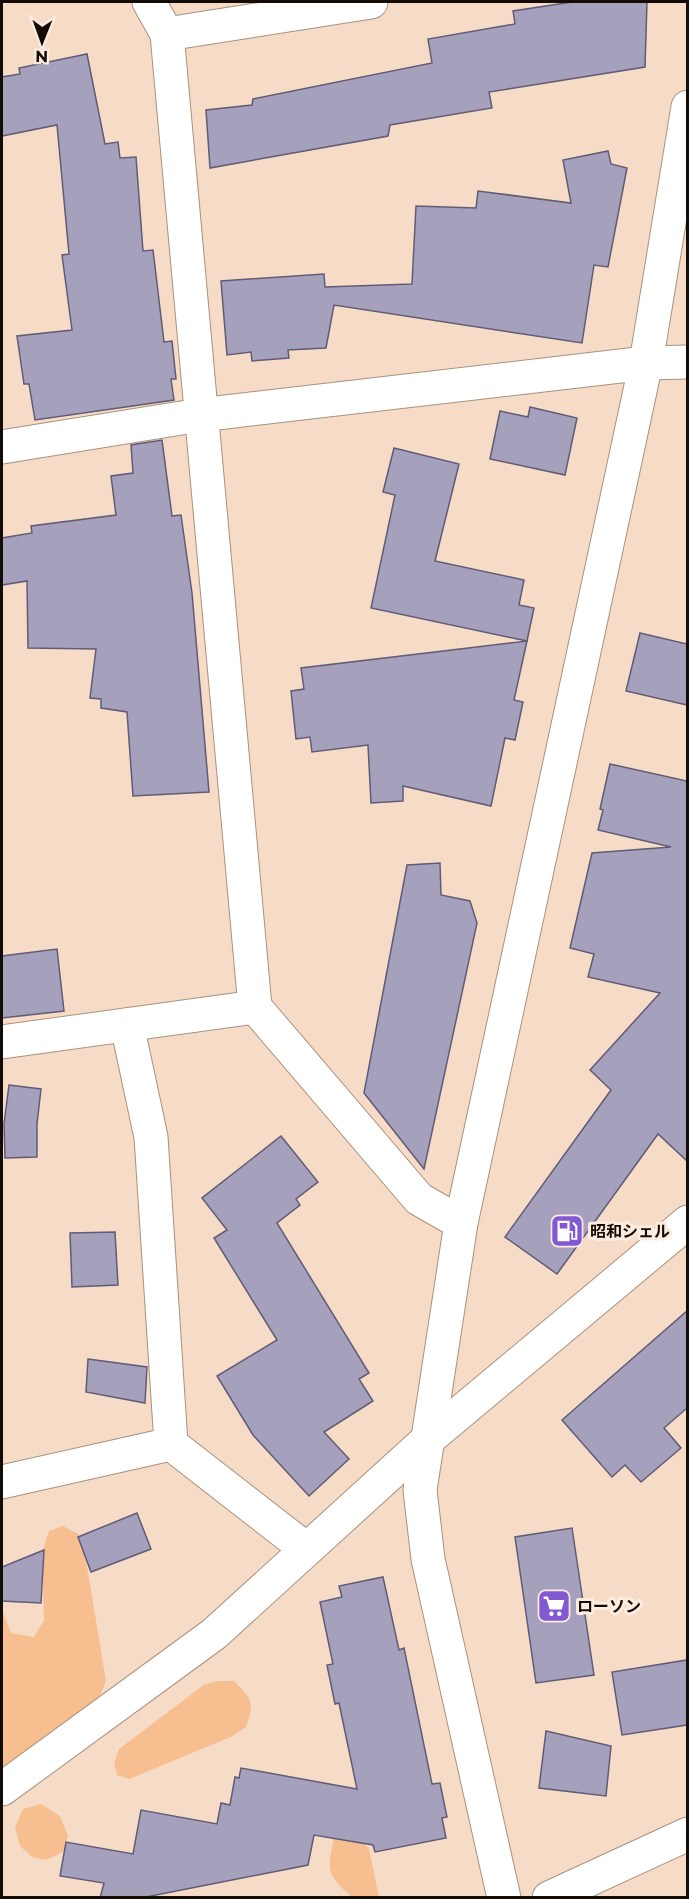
<svg xmlns="http://www.w3.org/2000/svg" width="689" height="1899" viewBox="0 0 689 1899" font-family="Montserrat,'Noto Sans JP',sans-serif">
<rect width="100%" height="100%" fill="#f6dcc7"/>
<g fill="#f7bf8f">
<path d="M63,1526L78,1534L85,1554L106,1681L99,1697L85,1711L2,1772V1610L11,1633L34,1637L44,1620L42,1552L49,1531Z"/>
<path d="M218,1681H234C252,1699 255,1702 246,1727L231,1737L129,1779L117,1775L114,1763L119,1749L205,1684Z"/>
<path d="M41,1804L60,1816L68,1836L63,1852L46,1860L32,1857L20,1846L15,1827L23,1809Z"/>
<path d="M355,1833L369,1849L379,1897H352C326,1875 327,1869 334,1838Z"/>
</g>
<g fill="#a5a0bc" stroke="#615b75" stroke-width="1.5">
<path d="M572,2H647L645,67L489,92L492,108L390,125L388,136L210,168L206,110L252,105L253,99L432,63L428,39L515,24L513,11Z"/>
<path d="M87,54L105,144L118,142L120,158L136,157L143,251L153,250L164,342L172,341L176,379H171L174,400L35,420L29,384H24L17,336L72,330L62,255L69,254L57,125L2,136V77L20,74L19,68Z"/>
<path d="M608,151L611,164L627,168L608,267L594,265L582,343L334,305L326,348L288,350L289,358L252,361L251,352L227,355L221,281L324,274L325,287L412,284L416,206L476,208L478,191L571,203L563,160Z"/>
<path d="M530,407L577,418L565,475L490,459L500,411L528,417Z"/>
<path d="M162,440L172,516L181,515L192,593L209,792L133,796L127,712L101,708V699L90,698L96,649L28,648L27,581L2,585V538L32,533L31,526L116,515L111,476L133,473L131,445Z"/>
<path d="M394,448L459,464L435,561L524,580L519,605L534,608L527,641L371,608L395,495L383,492Z"/>
<path d="M640,633L687,644V705L626,691Z"/>
<path d="M527,641L514,700L523,702L515,740L505,738L491,806L403,786V801L371,803L368,745L312,752L310,737L296,739L291,691L304,689L301,668Z"/>
<path d="M610,764L687,781V1161L658,1134L557,1274L505,1237L611,1090L590,1070L660,993L588,977L594,954L570,948L592,853L671,847L598,830L603,810L600,809Z"/>
<path d="M440,863L441,895L470,901L477,923L424,1169L364,1093L407,865Z"/>
<path d="M57,949L64,1011L2,1018V956Z"/>
<path d="M9,1085L41,1089L37,1124V1157L5,1158L4,1124Z"/>
<path d="M281,1136L318,1182L296,1199L300,1205L277,1223L369,1373L359,1379L373,1401L324,1432L349,1459L309,1496L253,1435L217,1376L277,1340L214,1238L227,1230L202,1198Z"/>
<path d="M115,1232L118,1285L72,1287L70,1233Z"/>
<path d="M687,1311V1408L664,1428L681,1448L641,1482L625,1465L612,1477L562,1420Z"/>
<path d="M88,1359L147,1367L145,1403L86,1392Z"/>
<path d="M137,1513L151,1549L91,1572L78,1537Z"/>
<path d="M572,1528L594,1675L536,1683L515,1537Z"/>
<path d="M44,1550L41,1603L2,1601V1567Z"/>
<path d="M383,1577L399,1650L404,1648L432,1784L440,1783L447,1817L442,1818L446,1838L375,1852L373,1845L314,1835L308,1865L141,1898H100L104,1883L60,1876L66,1842L133,1854L141,1810L217,1824L221,1803L230,1805L235,1777L239,1778L241,1768L357,1789L339,1703L335,1704L327,1665L333,1664L320,1602L342,1597L339,1586Z"/>
<path d="M687,1660V1725L622,1735L612,1672Z"/>
<path d="M546,1731L611,1746L606,1796L539,1788Z"/>
</g>
<g fill="none" stroke-linecap="round" stroke-linejoin="round">
<defs>
<g id="street">
<path d="M149,2L167,34L255,1007L419,1199L461,1223"/>
<path d="M167,34L371,2"/>
<path d="M2,447L200,415L646,363L688,362"/>
<path d="M127,1025L151,1137L171,1444"/>
<path d="M2,1042L255,1007"/>
<path d="M2,1482L171,1444L306,1549"/>
<path d="M549,1898L688,1834"/>
</g>
<g id="secondary">
<path d="M2,1789L214,1634L426,1441L688,1222"/>
<path d="M504,1898L428,1559L420,1490L461,1223L646,363L688,107"/>
</g>
</defs>
<use href="#street" stroke="#a9917d" stroke-width="35"/>
<use href="#secondary" stroke="#a9917d" stroke-width="35"/>
<use href="#street" stroke="#fff" stroke-width="33"/>
<use href="#secondary" stroke="#fff" stroke-width="33"/>
</g>
<defs>
<symbol id="fuel-square" viewBox="-11 -11 22 22"><rect x="-9" y="-9" width="18" height="18" rx="4" fill="#8059d3" stroke="#fcecdf"/><path d="M-5.5-6h7V0h2V4h1.3V-2.5L3-4.5l.8-.8L6-3V5H2.5V1h-1V6h-7ZM-4.2-4.7v3.2H.2V-4.7Z" fill="#fff"/></symbol>
<symbol id="supermarket-square" viewBox="-11 -11 22 22"><rect x="-9" y="-9" width="18" height="18" rx="4" fill="#8059d3" stroke="#fcecdf"/><path d="M-6-5.5h2.5l.6 2H6L4.5 2H-2.5L-4.4-4H-6ZM-1.5 3.2a1.3 1.3 0 1 0 .1 0ZM3 3.2a1.3 1.3 0 1 0 .1 0Z" fill="#fff"/></symbol>
</defs>
<g fill-rule="evenodd">
<use href="#fuel-square" x="548" y="1212" width="38" height="38"/>
<use href="#supermarket-square" x="535" y="1587" width="38" height="38"/>
</g>
<g text-anchor="middle" stroke-width="6" stroke-linejoin="round" paint-order="stroke">
<g font-size="16" font-weight="bold" fill="#130b05" stroke="#fcecdf" text-anchor="start">
<text x="590" y="1237">昭和シェル</text>
<text x="577" y="1612">ローソン</text>
</g>
</g>
<rect width="689" height="1899" fill="none" stroke="#130b05" stroke-width="6"/>
<g transform="translate(42 42) rotate(181)" stroke="#fcecdf" stroke-width="4.5" paint-order="stroke">
<path d="M0-4.5L10 22L0 15L-10 22Z" fill="#130b05"/>
<text y="-9" font-size="16" font-weight="bold" text-anchor="middle" fill="#130b05">N</text>
</g>
</svg>
